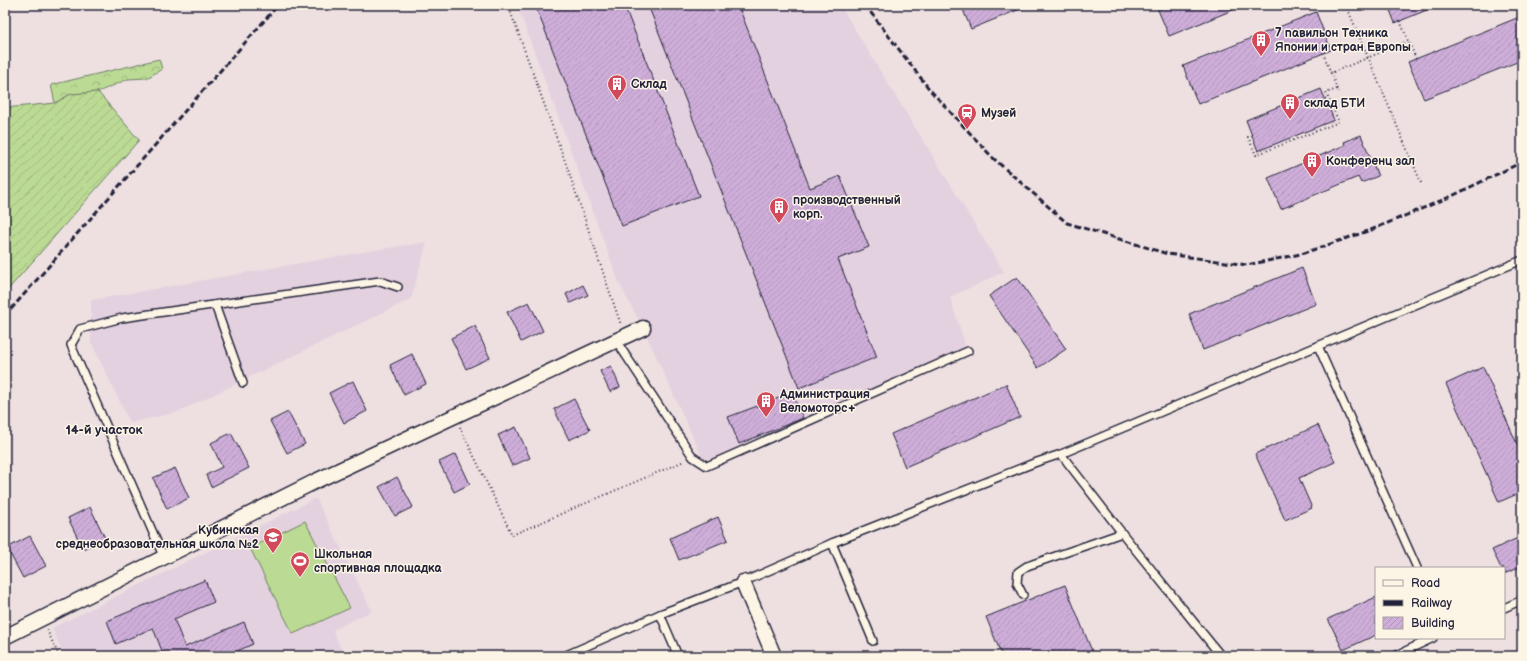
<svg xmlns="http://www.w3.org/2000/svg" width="1527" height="661" viewBox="0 0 1527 661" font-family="'Balsamiq Sans',sans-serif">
<defs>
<pattern id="forest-crowns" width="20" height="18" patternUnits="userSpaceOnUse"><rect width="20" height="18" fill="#bbda93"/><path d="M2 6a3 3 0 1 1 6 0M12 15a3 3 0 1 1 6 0" fill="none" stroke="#a0bb80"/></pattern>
<pattern id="garden-furrows" width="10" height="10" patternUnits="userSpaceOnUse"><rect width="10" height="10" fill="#bbda93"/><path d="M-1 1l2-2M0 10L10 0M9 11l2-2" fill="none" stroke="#a0bb80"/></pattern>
<pattern id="building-hatch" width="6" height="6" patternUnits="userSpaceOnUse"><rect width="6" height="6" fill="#ceaed9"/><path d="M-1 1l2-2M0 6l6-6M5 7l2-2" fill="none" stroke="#b195bb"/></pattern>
</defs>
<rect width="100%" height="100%" fill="#eee0e1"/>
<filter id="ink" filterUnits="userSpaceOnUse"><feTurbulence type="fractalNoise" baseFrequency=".025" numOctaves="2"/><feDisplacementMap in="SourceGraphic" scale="8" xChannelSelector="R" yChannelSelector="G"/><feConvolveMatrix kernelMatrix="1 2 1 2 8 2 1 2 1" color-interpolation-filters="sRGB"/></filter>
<g filter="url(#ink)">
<g fill="#e4d1df">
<path d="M517,5H840L1004,272L950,297L966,347L713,460L702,457L643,328L619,283Z"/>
<path d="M427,242L411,299L178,412L130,423L91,342V300L368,251Z"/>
<path d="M316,498L372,611L333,630L344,656H64L52,628Z"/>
</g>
<path fill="url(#forest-crowns)" stroke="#6e7e67" d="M159,59L162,69L147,78L128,79L98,92L71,94L55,103L51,85Z"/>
<path fill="url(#garden-furrows)" stroke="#6e7e67" d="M98,92L139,140L5,293V108L55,103L71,94Z"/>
<path fill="#bbda93" stroke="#6e7e67" d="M305,521L350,608L293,634L250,548Z"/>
<g fill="url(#building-hatch)" stroke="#22223b">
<path d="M535,5H624L699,196L622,226Z"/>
<path d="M648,5H738L810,188L840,176L869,247L838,259L877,357L799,388Z"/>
<path d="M961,5H1030L971,29Z"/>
<path d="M1156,5H1245L1169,36Z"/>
<path d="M1388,5H1439L1395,23Z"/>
<path d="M1316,12L1331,50L1198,104L1183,66Z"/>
<path d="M1522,16V60L1424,99L1408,62Z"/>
<path d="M1321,89L1334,120L1258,151L1246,120Z"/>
<path d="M1361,135L1378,176L1361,183L1358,177L1281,209L1268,178L1345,145L1344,142Z"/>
<path d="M1302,268L1316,304L1203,350L1189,314Z"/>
<path d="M1017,277L1066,349L1038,368L989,296Z"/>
<path d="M583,285L588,295L570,303L566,294Z"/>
<path d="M529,302L543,331L521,342L507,312Z"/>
<path d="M475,326L490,358L466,369L451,338Z"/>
<path d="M412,354L426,384L404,395L390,365Z"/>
<path d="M611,366L620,387L610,392L600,371Z"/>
<path d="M1483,367L1522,455V492L1499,502L1446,384Z"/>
<path d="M353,381L367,411L344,423L329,393Z"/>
<path d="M1006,384L1020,417L905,467L891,434Z"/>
<path d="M792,393L803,418L739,444L728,417Z"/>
<path d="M574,399L590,430L569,440L554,409Z"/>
<path d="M288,412L305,444L287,453L270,421Z"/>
<path d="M1318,425L1335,462L1299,478L1312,508L1285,520L1255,454Z"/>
<path d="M516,427L530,458L512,466L498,435Z"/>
<path d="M231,433L249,468L211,487L206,475L222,467L211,443Z"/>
<path d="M456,454L470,484L454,492L439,462Z"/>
<path d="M175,468L189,498L167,509L153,478Z"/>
<path d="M397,477L413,507L395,516L379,487Z"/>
<path d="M90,507L105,538L83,549L68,518Z"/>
<path d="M718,517L728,540L679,560L670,538Z"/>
<path d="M30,536L46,566L23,578L7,548Z"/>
<path d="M1522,536V566L1504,574V568H1501L1492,550Z"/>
<path d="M205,580L214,602L174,619L185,647L244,622L253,644L226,656H164L153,628L116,644L107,621Z"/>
<path d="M1065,585L1094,656H1002L986,617Z"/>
<path d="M1376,597V635L1343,650L1328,619Z"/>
</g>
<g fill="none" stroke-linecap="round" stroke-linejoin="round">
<defs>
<g id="lane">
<path d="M215,305L243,383"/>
<path d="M617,342L693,457L707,466L968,351"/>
<path d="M1318,346L1417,568"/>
<path d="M1061,454L1122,533L1221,656"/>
<path d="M832,543L873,641"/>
<path d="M164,558L71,345L80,329L122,318L380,281L398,287"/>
<path d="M1023,595L1017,583L1018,572L1027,566L1122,533"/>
<path d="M1504,608L1522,600"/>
<path d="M660,614L678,656"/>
<path d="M564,656L660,614L743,582L832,543L1034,463L1061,454L1522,260"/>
<path d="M1395,656L1433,638"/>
</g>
<g id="street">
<path d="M743,582L774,656"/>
<path d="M5,637L318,480L643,328"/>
</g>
</defs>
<use href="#lane" stroke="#22223b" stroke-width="10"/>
<use href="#street" stroke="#22223b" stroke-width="17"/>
<g stroke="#22223b" stroke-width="2" stroke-dasharray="1 3" stroke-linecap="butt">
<path d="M508,5L566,164L621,325"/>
<path d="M1346,5L1422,185"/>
<path d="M1400,21L1416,59"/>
<path d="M1323,53L1331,73L1408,41"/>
<path d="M1331,73L1338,92"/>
<path d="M1252,135L1248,137L1256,155L1339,122L1326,93L1337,89"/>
<path d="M460,427L512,535L684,461"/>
<path d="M47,630L59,656"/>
</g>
<use href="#lane" stroke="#fcf5e5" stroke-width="7"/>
<use href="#street" stroke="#fcf5e5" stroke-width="14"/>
<g stroke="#22223b" stroke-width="3" stroke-dasharray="6 3" stroke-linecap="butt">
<path d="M865,5L930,90L993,158L1067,223L1168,254L1247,265L1301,254L1371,230L1452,196L1522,162"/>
<path d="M5,316L278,5"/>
</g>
</g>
</g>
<defs>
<symbol id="building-pin" viewBox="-11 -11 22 30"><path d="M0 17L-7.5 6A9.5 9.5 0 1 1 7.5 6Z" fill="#d1495b" stroke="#fcf5e5"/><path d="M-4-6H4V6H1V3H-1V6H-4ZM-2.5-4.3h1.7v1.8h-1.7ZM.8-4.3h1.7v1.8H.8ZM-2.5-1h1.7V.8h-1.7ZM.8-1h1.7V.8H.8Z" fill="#fff"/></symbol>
<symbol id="station-pin" viewBox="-11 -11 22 30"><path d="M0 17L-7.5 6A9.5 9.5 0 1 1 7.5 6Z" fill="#d1495b" stroke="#fcf5e5"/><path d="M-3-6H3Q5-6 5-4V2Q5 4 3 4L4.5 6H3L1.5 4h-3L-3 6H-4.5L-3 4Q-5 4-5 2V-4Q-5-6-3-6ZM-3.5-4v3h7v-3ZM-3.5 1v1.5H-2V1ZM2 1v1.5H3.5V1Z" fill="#fff"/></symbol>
<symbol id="school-pin" viewBox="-11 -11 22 30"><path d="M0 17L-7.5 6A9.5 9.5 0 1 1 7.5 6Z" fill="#d1495b" stroke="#fcf5e5"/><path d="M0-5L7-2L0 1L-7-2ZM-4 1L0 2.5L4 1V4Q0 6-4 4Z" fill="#fff"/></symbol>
<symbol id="stadium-pin" viewBox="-11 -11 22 30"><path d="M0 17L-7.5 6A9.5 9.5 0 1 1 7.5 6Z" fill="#d1495b" stroke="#fcf5e5"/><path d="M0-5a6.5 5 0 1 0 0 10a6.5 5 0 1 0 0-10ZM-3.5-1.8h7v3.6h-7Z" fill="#fff"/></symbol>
</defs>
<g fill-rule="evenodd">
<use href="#building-pin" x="1250" y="29" width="22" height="30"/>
<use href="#building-pin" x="606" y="73" width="22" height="30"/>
<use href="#building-pin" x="1279" y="92" width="22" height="30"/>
<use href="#station-pin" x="956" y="102" width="22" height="30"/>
<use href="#building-pin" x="1301" y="150" width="22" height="30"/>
<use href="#building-pin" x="768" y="196" width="22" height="30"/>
<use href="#building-pin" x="755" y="390" width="22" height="30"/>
<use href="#school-pin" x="262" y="526" width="22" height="30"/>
<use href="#stadium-pin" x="289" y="550" width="22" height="30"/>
</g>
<g text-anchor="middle" stroke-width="3" stroke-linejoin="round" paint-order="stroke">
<g font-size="12" font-weight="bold" fill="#22223b" stroke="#fcf5e5" text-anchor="start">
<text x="1275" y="37">7 павильон Техника<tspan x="1275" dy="14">Японии и стран Европы</tspan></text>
<text x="631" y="88">Склад</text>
<text x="1304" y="107">склад БТИ</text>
<text x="981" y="117">Музей</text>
<text x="1326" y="165">Конференц зал</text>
<text x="793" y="204">производственный<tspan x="793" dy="14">корп.</tspan></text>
<text x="780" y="398">Администрация<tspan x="780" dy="14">Веломоторс+</tspan></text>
<text x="259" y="534" text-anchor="end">Кубинская<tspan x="259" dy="14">среднеобразовательная школа №2</tspan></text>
<text x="314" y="558">Школьная<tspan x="314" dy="14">спортивная площадка</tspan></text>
</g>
<g font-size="13" font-weight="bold" fill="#22223b" stroke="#fcf5e5">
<text x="104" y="434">14-й участок</text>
</g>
</g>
<rect width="1527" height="661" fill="none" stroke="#fcf5e5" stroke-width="20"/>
<rect x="10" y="10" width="1507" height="641" fill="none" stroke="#22223b" stroke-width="1.5" filter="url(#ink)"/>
<rect x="1375" y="567" width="130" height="72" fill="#fcf5e5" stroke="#a5a1a1"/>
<rect x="1383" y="580" width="20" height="6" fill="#fcf5e5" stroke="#a5a1a1"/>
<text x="1411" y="587" font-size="12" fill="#22223b">Road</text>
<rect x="1383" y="600" width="20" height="6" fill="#22223b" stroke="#a5a1a1"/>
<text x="1411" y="607" font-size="12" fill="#22223b">Railway</text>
<rect x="1383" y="617" width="20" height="12" fill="url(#building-hatch)" stroke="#a5a1a1"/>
<text x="1411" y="627" font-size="12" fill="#22223b">Building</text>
</svg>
